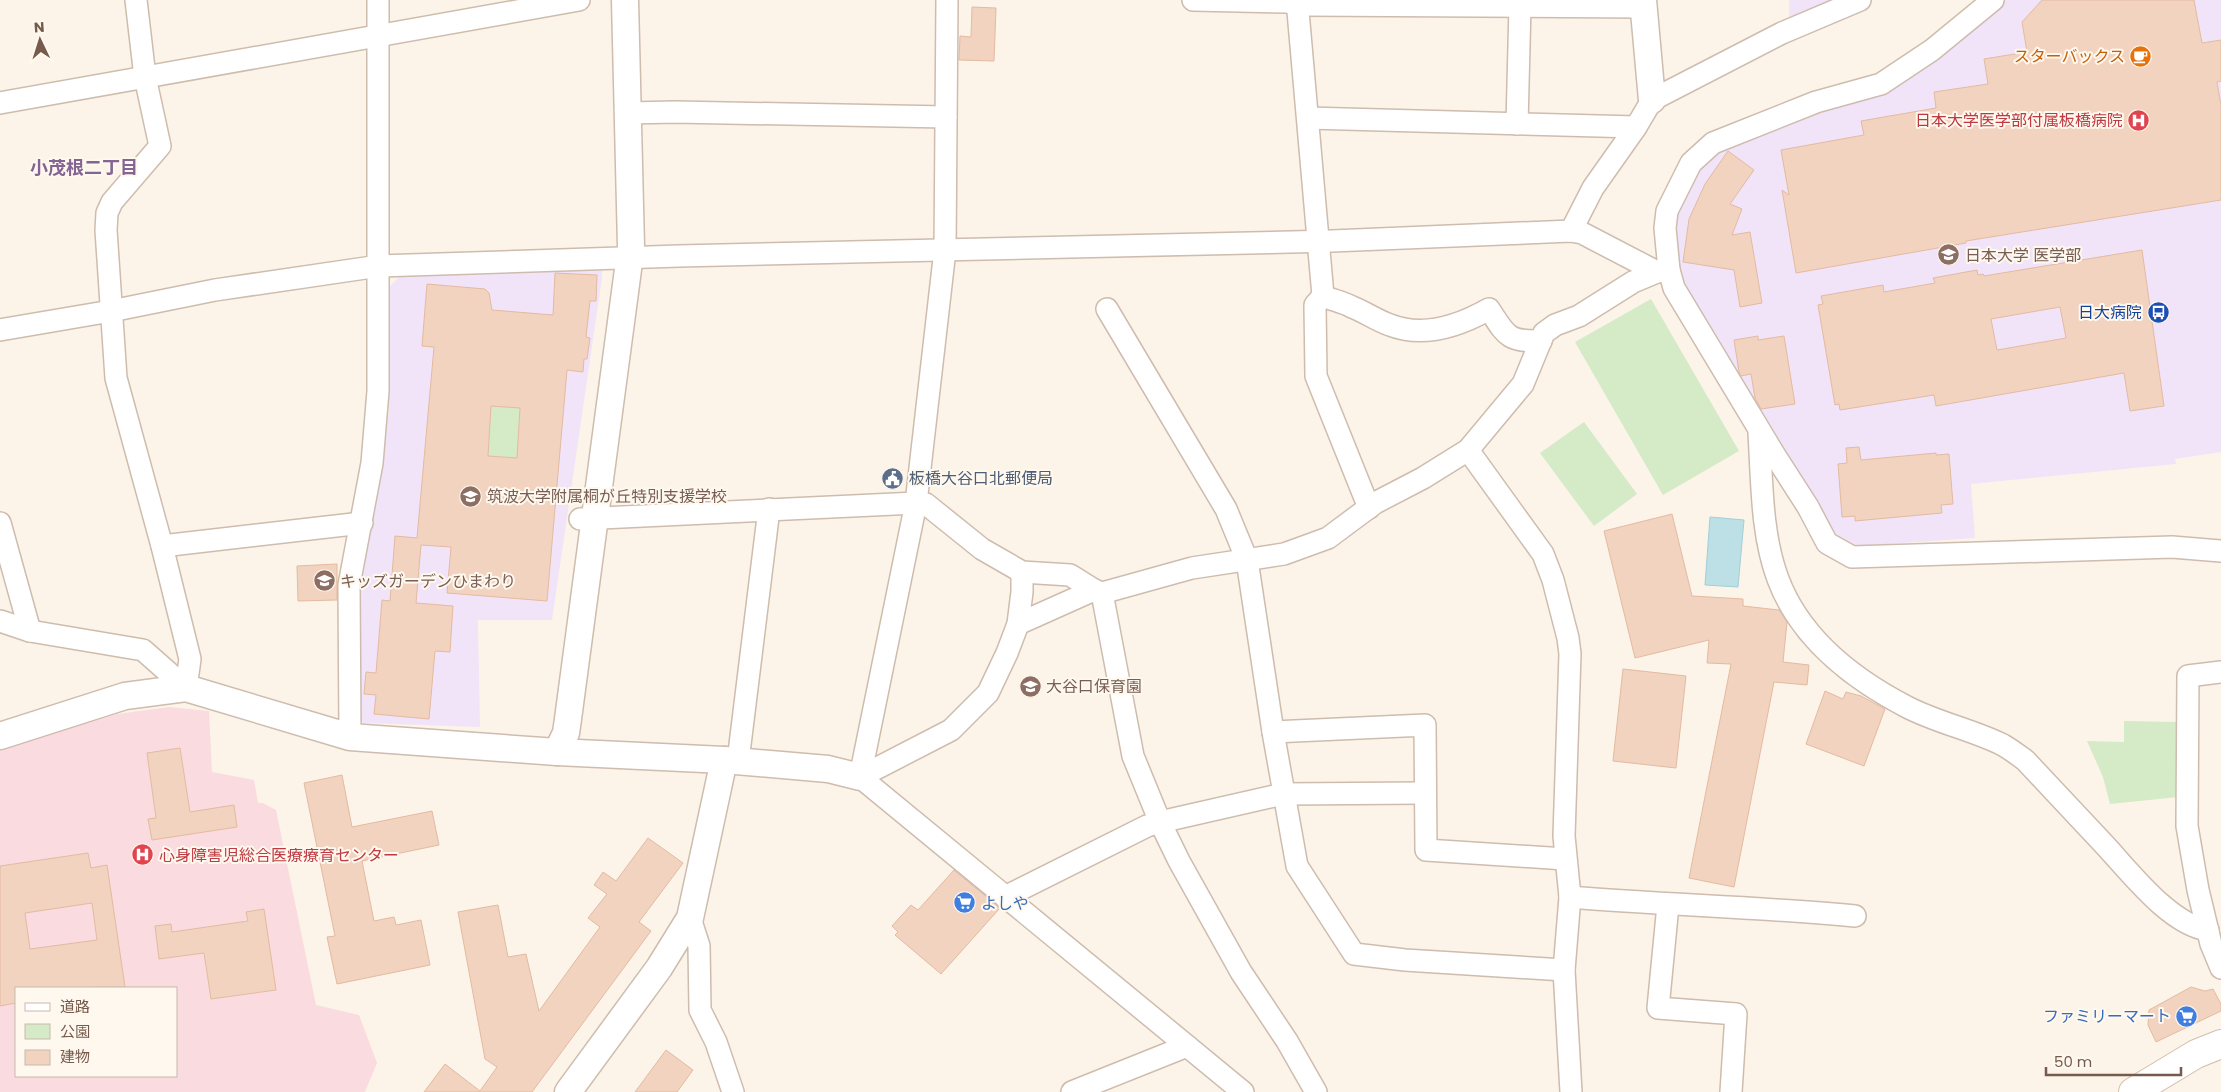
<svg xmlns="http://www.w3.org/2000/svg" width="2221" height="1092" viewBox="0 0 2221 1092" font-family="Poppins,'Noto Sans JP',sans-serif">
<rect width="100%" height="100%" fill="#fcf4e8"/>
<g fill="#f1e4f9">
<path d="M1789,0H1844L1789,21Z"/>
<path d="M2002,0H2221V452L2175,459L2176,464L1971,484L1975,538L1859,546L1838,537L1781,452L1680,280L1673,230L1676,212L1698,170L1728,142L1814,111L1880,96Z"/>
<path d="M602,267V278L552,620H478L480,727L363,723L359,716L355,582L389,411V287L403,273Z"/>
</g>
<path fill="#fadbdf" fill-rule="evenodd" d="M169,707L209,711L212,772L254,780L258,803H263L276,810L316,1005L359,1015L377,1063L365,1092H0V749L117,714ZM16,988H176V1076H16Z"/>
<g fill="#d5eac6">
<path d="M1651,299L1739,451L1663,495L1575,342Z"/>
<path d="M491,406L520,408L517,458L488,456Z"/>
<path d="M1584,422L1637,494L1594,526L1540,453Z"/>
<path d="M2124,721L2177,722L2178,797L2110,804L2103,777L2087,741L2124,742Z"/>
</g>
<path fill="#bce0e6" stroke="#a2cfd8" d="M1710,517L1744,520L1738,587L1705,585Z"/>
<g fill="#f1d3c0" stroke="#e4baa0" fill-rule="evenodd">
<path d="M2042,0H2194L2202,43L2221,40V81L2217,82L2221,105V200L1966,241V243L1796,273L1782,190L1789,195L1781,150L1864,135L1861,121L1936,108L1934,92L1988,84L1984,59L2027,52L2022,22Z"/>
<path d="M972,7L996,8L994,61L959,60L960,36L971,37Z"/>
<path d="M1728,151L1754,170L1730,204L1742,209L1732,235L1750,232L1762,303L1740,307L1734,270L1683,262L1689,219L1705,184Z"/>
<path d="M2142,250L2164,406L2130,411L2124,373L1936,406L1934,395L1840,410L1839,404L1835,405L1818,305L1823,304L1821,296L1883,285L1884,292L1935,283L1933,278L1977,270L1978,275L1983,274L1984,276ZM2060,307L2066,338L1997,350L1991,319Z"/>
<path d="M555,273L597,275L596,301H590L586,337L590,338L587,359H584L583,372L567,370L547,601L447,593L451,547L421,545L416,603L453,606L450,652L435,651L429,719L374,714L376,695L364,694L366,672L376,673L382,600L390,601L395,536L417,538L434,347L422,346L427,284L485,289L489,293L492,310L553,315ZM491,406L520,408L517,458L488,456Z"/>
<path d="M1758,336V340L1784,336L1795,404L1761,409L1755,398L1751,374L1741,376L1739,372L1734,340Z"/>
<path d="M1859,447L1861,460L1936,453V455L1949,454L1953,504L1941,505L1942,513L1855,521V516L1842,517L1838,464L1847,463L1846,448Z"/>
<path d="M1672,514L1692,596L1743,599V606L1779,610L1787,622L1783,662L1809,665L1807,685L1774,682L1734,887L1689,878L1731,664L1707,663L1709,640L1635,658L1604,531Z"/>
<path d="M337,564V600L298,601L297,566Z"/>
<path d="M1623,669L1686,676L1676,768L1613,761Z"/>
<path d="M1825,691L1843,699L1846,692L1861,696L1885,709L1864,766L1806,744Z"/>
<path d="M180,748L190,812L234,805L237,827L152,840L148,819L156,818L147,753Z"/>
<path d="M342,775L352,827L432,811L439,845L362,861L374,921L394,917L396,925L421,920L430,965L337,984L327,937L335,936L304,783Z"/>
<path d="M648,838L683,863L639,922L651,931L532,1092H424L445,1064L480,1091L497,1067L485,1059L458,912L498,905L508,957L526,954L539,1011L600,927L588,918L607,894L594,885L603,872L616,881Z"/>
<path d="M88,853L91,868L107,865L125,987L16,988V1003L0,1006V866ZM92,903L97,940L30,949L25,913Z"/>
<path d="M954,870L1000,908L941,974L895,935L898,932L892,926L911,905L918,910Z"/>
<path d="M264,909L276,990L211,999L204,953L159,959L155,926L171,924L172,932L248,921L246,912Z"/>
<path d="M2191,987L2205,991L2213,989L2221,1004V1011L2156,1042L2148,1025L2149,1010Z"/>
<path d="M666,1050L693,1070L677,1092H635Z"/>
</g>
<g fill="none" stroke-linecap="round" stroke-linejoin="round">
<defs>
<g id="minor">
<path d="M136,0L145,77L160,146L112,202L107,213L106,230L116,378L162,546L190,659L186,688"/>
<path d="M1193,0L1286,2L1303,5L1644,7"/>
<path d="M1297,0L1323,296L1315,305L1316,376L1369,508"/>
<path d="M0,103C193,70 386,36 579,0"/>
<path d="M628,113L675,112L946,117"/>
<path d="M1308,118L1636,127"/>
<path d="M1517,124L1520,6"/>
<path d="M1571,231L1593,188L1636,127L1652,100L1782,33L1860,0"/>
<path d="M1669,270L1665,228L1667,211L1691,163L1713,143L1816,102L1881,84L1932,50L1993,0"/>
<path d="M1323,296C1332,300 1343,302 1352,307C1365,312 1376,320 1390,325C1423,338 1459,326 1489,309C1506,335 1507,342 1541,341"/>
<path d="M1107,309L1226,509L1247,560L1273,732L1297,866L1354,954L1405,960L1564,970"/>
<path d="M0,330L111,311L215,290L379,266L679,256L1332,241L1571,231L1582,233L1657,272L1669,270L1674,288L1774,454L1808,507L1827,543L1852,557L2172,547L2221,551"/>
<path d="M1759,433C1762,480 1761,534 1778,579C1800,638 1853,679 1907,707C1938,723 1973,730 2003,745C2010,749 2018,755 2025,760C2050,787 2076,814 2101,841C2127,868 2169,925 2208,930"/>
<path d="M1468,450L1543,554L1553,580L1568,638L1570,654L1564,836L1570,897L1564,970L1571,1092"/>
<path d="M580,519L916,503L926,504L982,549L1022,572L1070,575L1094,590"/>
<path d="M0,523L30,631"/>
<path d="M162,546L362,523"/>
<path d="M1102,593L1133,756L1160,822L1179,861L1241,972L1287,1041L1316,1092"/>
<path d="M0,621L30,631L143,650L186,688"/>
<path d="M1018,624L1022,592V572"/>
<path d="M2221,672L2188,676L2187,826L2198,890L2211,944L2221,968"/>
<path d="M1273,732L1425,725L1426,850L1565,859"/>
<path d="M350,737L349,585L372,463L378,391V0"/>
<path d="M738,761L769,509"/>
<path d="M860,777L951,730L988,693L1007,653L1018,624L1094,590L1102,593L1192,568L1284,554L1328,538L1375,503L1423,478L1468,450L1523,384L1544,333L1555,325L1579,316L1633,282L1657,272"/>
<path d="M860,777L916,503L945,250L947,0"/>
<path d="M860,777L1243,1092"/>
<path d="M1005,897L1147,826L1160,822L1283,794L1425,793"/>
<path d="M1570,897C1665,905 1760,907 1855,916"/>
<path d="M1668,905L1658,1008L1736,1014L1731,1092"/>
<path d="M690,918L699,946L700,1010L716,1042L733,1092"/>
<path d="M1072,1092L1187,1046"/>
</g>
<g id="tertiary">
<path d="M1643,0L1652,100"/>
<path d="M0,736L125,696L186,688L350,737L557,752L724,760L828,769L860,777"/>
<path d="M557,752L566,733L568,719L631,247L625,0"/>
<path d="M568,1092L659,968L690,918L724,760"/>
</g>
<path id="secondary" d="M2133,1092L2196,1054L2221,1044"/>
</defs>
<use href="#minor" stroke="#cebcae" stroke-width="24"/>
<use href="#tertiary" stroke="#cebcae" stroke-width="29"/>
<use href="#secondary" stroke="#d3beae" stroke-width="30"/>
<use href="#minor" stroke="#fff" stroke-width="21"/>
<use href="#tertiary" stroke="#fff" stroke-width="26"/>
<use href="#secondary" stroke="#fff" stroke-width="28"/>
</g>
<defs>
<symbol id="cafe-disc" viewBox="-11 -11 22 22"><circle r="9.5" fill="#e8710a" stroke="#fff8ee"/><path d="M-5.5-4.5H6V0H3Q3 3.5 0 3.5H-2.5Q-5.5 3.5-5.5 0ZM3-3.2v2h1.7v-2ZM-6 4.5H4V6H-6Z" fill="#fff"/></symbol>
<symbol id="hospital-disc" viewBox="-11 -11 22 22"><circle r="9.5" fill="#e0444e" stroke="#fff8ee"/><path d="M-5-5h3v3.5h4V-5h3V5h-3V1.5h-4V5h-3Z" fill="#fff"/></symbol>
<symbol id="university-disc" viewBox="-11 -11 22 22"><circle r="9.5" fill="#8d6e63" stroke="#fff8ee"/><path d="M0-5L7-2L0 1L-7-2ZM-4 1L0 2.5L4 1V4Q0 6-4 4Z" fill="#fff"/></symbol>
<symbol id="bus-disc" viewBox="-11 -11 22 22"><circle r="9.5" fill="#1a4fb4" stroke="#fff8ee"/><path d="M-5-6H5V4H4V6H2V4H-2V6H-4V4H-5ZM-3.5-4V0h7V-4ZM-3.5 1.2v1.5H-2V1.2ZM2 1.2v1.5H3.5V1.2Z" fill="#fff"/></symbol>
<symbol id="civic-disc" viewBox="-11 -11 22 22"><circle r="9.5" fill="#5c6f8a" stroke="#fff8ee"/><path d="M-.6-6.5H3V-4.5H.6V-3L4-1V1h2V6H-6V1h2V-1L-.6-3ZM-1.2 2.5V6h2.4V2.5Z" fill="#fff"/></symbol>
<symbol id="school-disc" viewBox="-11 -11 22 22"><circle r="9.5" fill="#8d6e63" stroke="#fff8ee"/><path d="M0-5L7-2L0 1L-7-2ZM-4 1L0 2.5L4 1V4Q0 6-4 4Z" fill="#fff"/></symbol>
<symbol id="supermarket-disc" viewBox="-11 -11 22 22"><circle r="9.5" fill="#3f7fe0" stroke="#fff8ee"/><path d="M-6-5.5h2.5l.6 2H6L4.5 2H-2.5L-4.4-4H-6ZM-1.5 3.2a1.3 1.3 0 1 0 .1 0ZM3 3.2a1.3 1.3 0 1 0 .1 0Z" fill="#fff"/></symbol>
</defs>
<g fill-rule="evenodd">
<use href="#cafe-disc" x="2128" y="44" width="25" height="25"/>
<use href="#hospital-disc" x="2126" y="108" width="25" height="25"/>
<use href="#university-disc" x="1936" y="242" width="25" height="25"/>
<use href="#bus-disc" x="2146" y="300" width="25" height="25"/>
<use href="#civic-disc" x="880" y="466" width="25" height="25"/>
<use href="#school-disc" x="458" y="484" width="25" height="25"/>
<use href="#school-disc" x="312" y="568" width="25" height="25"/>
<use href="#school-disc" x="1018" y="674" width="25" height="25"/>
<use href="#hospital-disc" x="130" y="842" width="25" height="25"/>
<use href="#supermarket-disc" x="952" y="890" width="25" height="25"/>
<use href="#supermarket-disc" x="2174" y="1004" width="25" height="25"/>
</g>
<g text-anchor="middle" stroke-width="4" stroke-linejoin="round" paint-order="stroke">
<g font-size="16" fill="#c56008" stroke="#fff8ee" text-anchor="end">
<text x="2125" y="62">スターバックス</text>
</g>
<g font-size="16" fill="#be3a42" stroke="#fff8ee" text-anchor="end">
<text x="2123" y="126">日本大学医学部付属板橋病院</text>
<text x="159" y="861" text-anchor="start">心身障害児総合医療療育センター</text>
</g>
<g font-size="16" fill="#785e54" stroke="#fff8ee" text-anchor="start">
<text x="1965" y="261">日本大学 医学部</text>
<text x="487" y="502">筑波大学附属桐が丘特別支援学校</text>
<text x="340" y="587">キッズガーデンひまわり</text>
<text x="1046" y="692">大谷口保育園</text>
</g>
<g font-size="16" fill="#164399" stroke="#fff8ee" text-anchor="end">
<text x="2142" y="318">日大病院</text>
</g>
<g font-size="16" fill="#4e5e75" stroke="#fff8ee" text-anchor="start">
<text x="909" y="484">板橋大谷口北郵便局</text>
</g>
<g font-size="16" fill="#366cbe" stroke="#fff8ee" text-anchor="start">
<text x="981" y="909">よしや</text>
<text x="2171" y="1022" text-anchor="end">ファミリーマート</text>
</g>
<g font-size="18" font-weight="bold" fill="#836492" stroke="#fff8ee">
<text x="84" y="174">小茂根二丁目</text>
</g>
</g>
<rect x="15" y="987" width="162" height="90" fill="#fff8ee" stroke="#c8b9ad"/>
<rect x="25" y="1003" width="25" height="8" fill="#ffffff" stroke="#c8b9ad"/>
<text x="60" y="1012" font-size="15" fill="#765b4c">道路</text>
<rect x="25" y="1024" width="25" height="15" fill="#d5eac6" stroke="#c8b9ad"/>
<text x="60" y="1037" font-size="15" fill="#765b4c">公園</text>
<rect x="25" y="1050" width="25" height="15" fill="#f1d3c0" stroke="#c8b9ad"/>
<text x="60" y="1062" font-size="15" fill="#765b4c">建物</text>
<g transform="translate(40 40) rotate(356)" stroke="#fff8ee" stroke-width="4" paint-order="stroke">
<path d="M0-4L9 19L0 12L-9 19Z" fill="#765b4c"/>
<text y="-8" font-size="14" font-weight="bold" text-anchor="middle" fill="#765b4c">N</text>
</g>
<path d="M2046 1067v8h135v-8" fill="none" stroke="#765b4c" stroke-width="2.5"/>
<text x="2054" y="1067" font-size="15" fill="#765b4c" stroke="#fff8ee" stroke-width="4" paint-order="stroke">50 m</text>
</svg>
